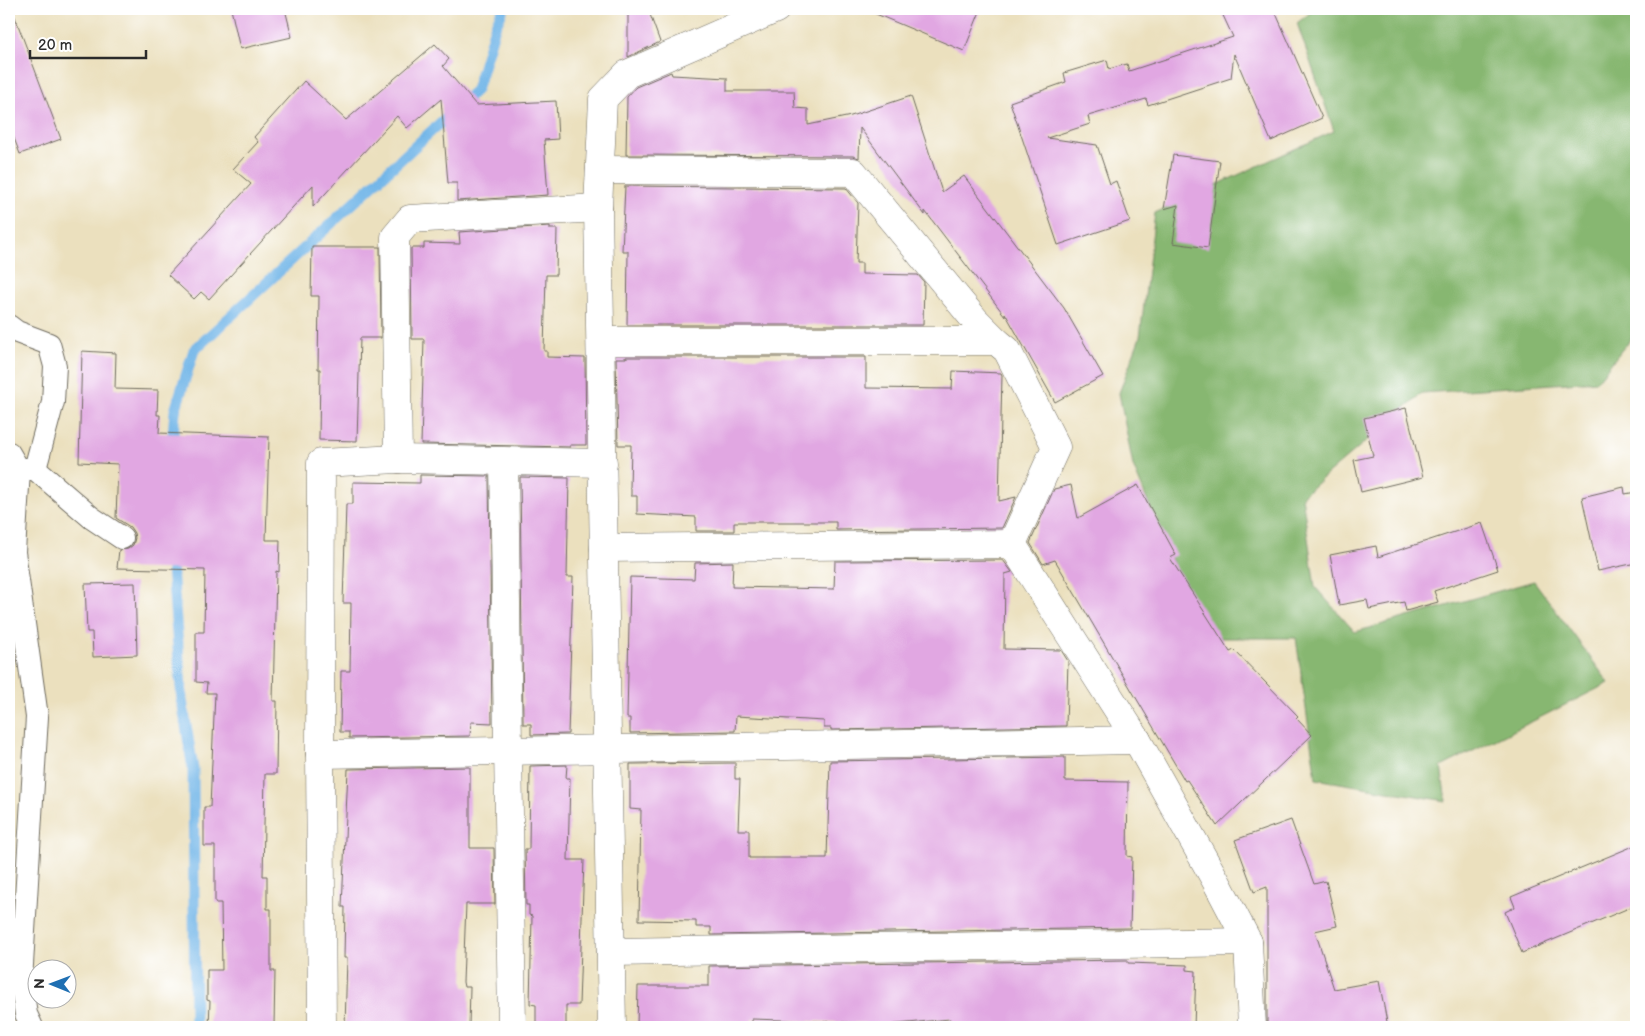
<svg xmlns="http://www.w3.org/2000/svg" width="1645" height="1036" viewBox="0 0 1645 1036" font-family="'Balsamiq Sans',sans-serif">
<rect width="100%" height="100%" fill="#fff"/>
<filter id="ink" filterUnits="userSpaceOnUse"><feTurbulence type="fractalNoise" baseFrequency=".02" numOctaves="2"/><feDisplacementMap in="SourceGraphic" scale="10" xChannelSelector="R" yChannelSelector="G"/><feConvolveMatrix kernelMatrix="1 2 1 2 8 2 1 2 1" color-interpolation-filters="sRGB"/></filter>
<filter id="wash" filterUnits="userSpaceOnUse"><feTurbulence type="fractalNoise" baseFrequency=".0096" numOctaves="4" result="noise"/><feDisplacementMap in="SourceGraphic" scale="20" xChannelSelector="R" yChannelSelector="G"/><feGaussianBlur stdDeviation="1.12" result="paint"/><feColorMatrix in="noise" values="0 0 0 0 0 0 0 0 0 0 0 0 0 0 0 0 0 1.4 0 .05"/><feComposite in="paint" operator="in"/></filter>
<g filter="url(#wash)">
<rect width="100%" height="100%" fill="#ebe0be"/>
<path fill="#87b771" stroke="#59714e" d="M1315,9H1636V332L1597,381L1422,393L1302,496L1315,587L1355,632L1534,581L1609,683L1441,767L1446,801L1316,779L1296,638H1204L1133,466L1119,393L1140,337L1155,213L1334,131L1297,23Z"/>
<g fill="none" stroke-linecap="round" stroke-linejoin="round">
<g stroke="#72b6e8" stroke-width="11">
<path d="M172,447L175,411L194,350L476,90L495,27L503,9"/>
<path d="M171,555L182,700L193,769L195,1027"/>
</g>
</g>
<g id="blocks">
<g fill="#e1a7e2">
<path d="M9,9H12L61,139L20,154L9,125Z"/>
<path d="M231,9H285L292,37L240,49Z"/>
<path d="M628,9H648L660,42L628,57Z"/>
<path d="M864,9H981L964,51Z"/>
<path d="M1220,9H1274L1322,118L1271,141L1234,54L1231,78L1148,105L1146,99L1088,116L1090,124L1047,138L1097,145L1110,184L1116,181L1130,221L1058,245L1010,102L1066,82L1064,73L1107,60L1109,69L1127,64L1129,71L1233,37Z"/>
<path d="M435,44L449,59L443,66L476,105L556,101L558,139L544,140L548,195L457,201V183H448L441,99L407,128L397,116L313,207V185L209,299L201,292L194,299L168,275L251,184L233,169L258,142L254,137L304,81L346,120Z"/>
<path d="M671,72L672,75L727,78V91H794L795,108L808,109V125L851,116L911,96L942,192L964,176L1064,308L1103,376L1055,402L1005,313V316L925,211V215L860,128L859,158L853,156L626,155L627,97L636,87Z"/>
<path d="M1173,155L1220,161L1208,248L1173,243L1178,205L1164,209Z"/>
<path d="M625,186L846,188L858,203L856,263H862V274L918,275L924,282L923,325H627L628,251H622Z"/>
<path d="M550,226V229H557L556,275H546L544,351H547V357L585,358L586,445H570V447L421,444L424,339H412L411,248H424V243L460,244L459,232Z"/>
<path d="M312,247H380L381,338H360L357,441L319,440L320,369H318L319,296H311Z"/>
<path d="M82,351L116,353L115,389L158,390L157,415H160L159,433L269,437L266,540H280L279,572L276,571L273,701H277L276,774H265L263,876H267V909H271V971H275L274,1027H209L210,1001L207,1000V970H222L221,903H215V846H204V807H210L215,693H206L207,683L196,682V632H204L205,570L117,568L119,550L128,549L133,545L135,538L134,533L130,527L116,518L118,464L79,462Z"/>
<path d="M626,357H866V388L952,389L953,371L1001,373L1002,375L999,501L1016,497L1002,528L836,530V522H734V531H696V517L637,514V496H631V488H630L631,445H618L616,358H626Z"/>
<path d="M1406,408L1423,477L1361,492L1354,460L1373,456L1364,418Z"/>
<path d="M420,475L489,476L492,723L471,722L470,736L349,738V732H340L341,671H350L351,603H343L346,504H353V482L420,483Z"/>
<path d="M520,477L569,478L567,577H573L568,734L531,735V724H523Z"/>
<path d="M1071,485L1078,518L1138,485L1176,555L1170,558L1230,652L1234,650L1298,716L1296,718L1312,735L1217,826L1187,780L1185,781L1055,560L1043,564L1030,543L1054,489Z"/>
<path d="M1624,487L1625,494L1636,492V563L1598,571L1582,497Z"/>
<path d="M1482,523L1498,570L1434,591L1438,602L1406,611L1404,602L1369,609L1367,600L1339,605L1330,555L1376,546L1378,557Z"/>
<path d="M1003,560L1012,572L1005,574L1004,649L1061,650L1068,661L1066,726L831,730V728H824V721L736,716L735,731L630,733V718H627L630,577L694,579L695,563L733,562L732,587L834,589L835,561Z"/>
<path d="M135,583L137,655L93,657L92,632H87L85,584Z"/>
<path d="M1065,757V781L1128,782L1127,856L1132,857L1130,928L711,935V927H696V921L639,920L641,810L630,809V764L735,763V779H740L738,830H749V858H827L830,761Z"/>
<path d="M567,765L566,778H570L568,860H584L579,1005H566V1027H536V1005L530,1004L532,916L529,915V905H526L525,849H529L530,766Z"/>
<path d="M470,767V848H494L495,904H466L463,982L464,987H470L469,1027H345L347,958H344L345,907H342L348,769Z"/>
<path d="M1291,820L1314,884L1326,881L1337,926L1315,931L1334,989L1379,981L1388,1027H1267V887L1254,892L1235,840Z"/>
<path d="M1636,845V905L1522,953L1505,912L1515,907L1511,897Z"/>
<path d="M1128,960V963L1187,965V970L1196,971L1194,1027H951L950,1019L866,1027V1023L752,1019V1027H637L638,986H709V966Z"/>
</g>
</g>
</g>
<g filter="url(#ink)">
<use href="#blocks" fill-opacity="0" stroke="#6e6a5e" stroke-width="1"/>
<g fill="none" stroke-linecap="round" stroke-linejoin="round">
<defs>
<g id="lane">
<path d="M9,326L17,332L49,344L55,366L53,402L35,469"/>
<path d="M9,453L19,470L14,552L37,717L21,981L26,1014L32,1027"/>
<path d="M20,469H35L92,518L122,538"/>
</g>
<g id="street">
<path d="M600,170L853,172L975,320L996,341"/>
<path d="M601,341H996L1007,350L1056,447L1012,544L1137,740L1216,881L1248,942L1252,1027"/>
<path d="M398,459L603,463"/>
<path d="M504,462L512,1027"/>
<path d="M604,548L1012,544"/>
<path d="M320,754L1137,740"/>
<path d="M611,952L1248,942"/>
<path d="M322,1027L320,754L321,463L398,459L395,237L410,219L598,208"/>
<path d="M612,1027L598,208L603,99L627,74L776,9"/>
</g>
</defs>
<use href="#lane" stroke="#6e6a5e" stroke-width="24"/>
<use href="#street" stroke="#6e6a5e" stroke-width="29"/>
<use href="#lane" stroke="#fff" stroke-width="22"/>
<use href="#street" stroke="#fff" stroke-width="28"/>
</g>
</g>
<rect width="1645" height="1036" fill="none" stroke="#fff" stroke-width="30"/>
<g transform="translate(52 984) rotate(271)"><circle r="24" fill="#ffffff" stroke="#aaaaaa"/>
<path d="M0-4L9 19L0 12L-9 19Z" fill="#1f6fb2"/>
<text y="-8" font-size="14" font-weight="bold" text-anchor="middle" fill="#2b2b2b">N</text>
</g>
<path d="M30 50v8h116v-8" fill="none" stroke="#2b2b2b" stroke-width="2.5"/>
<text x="38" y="50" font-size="15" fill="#2b2b2b" stroke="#ffffff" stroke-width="4" paint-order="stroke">20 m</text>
</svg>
